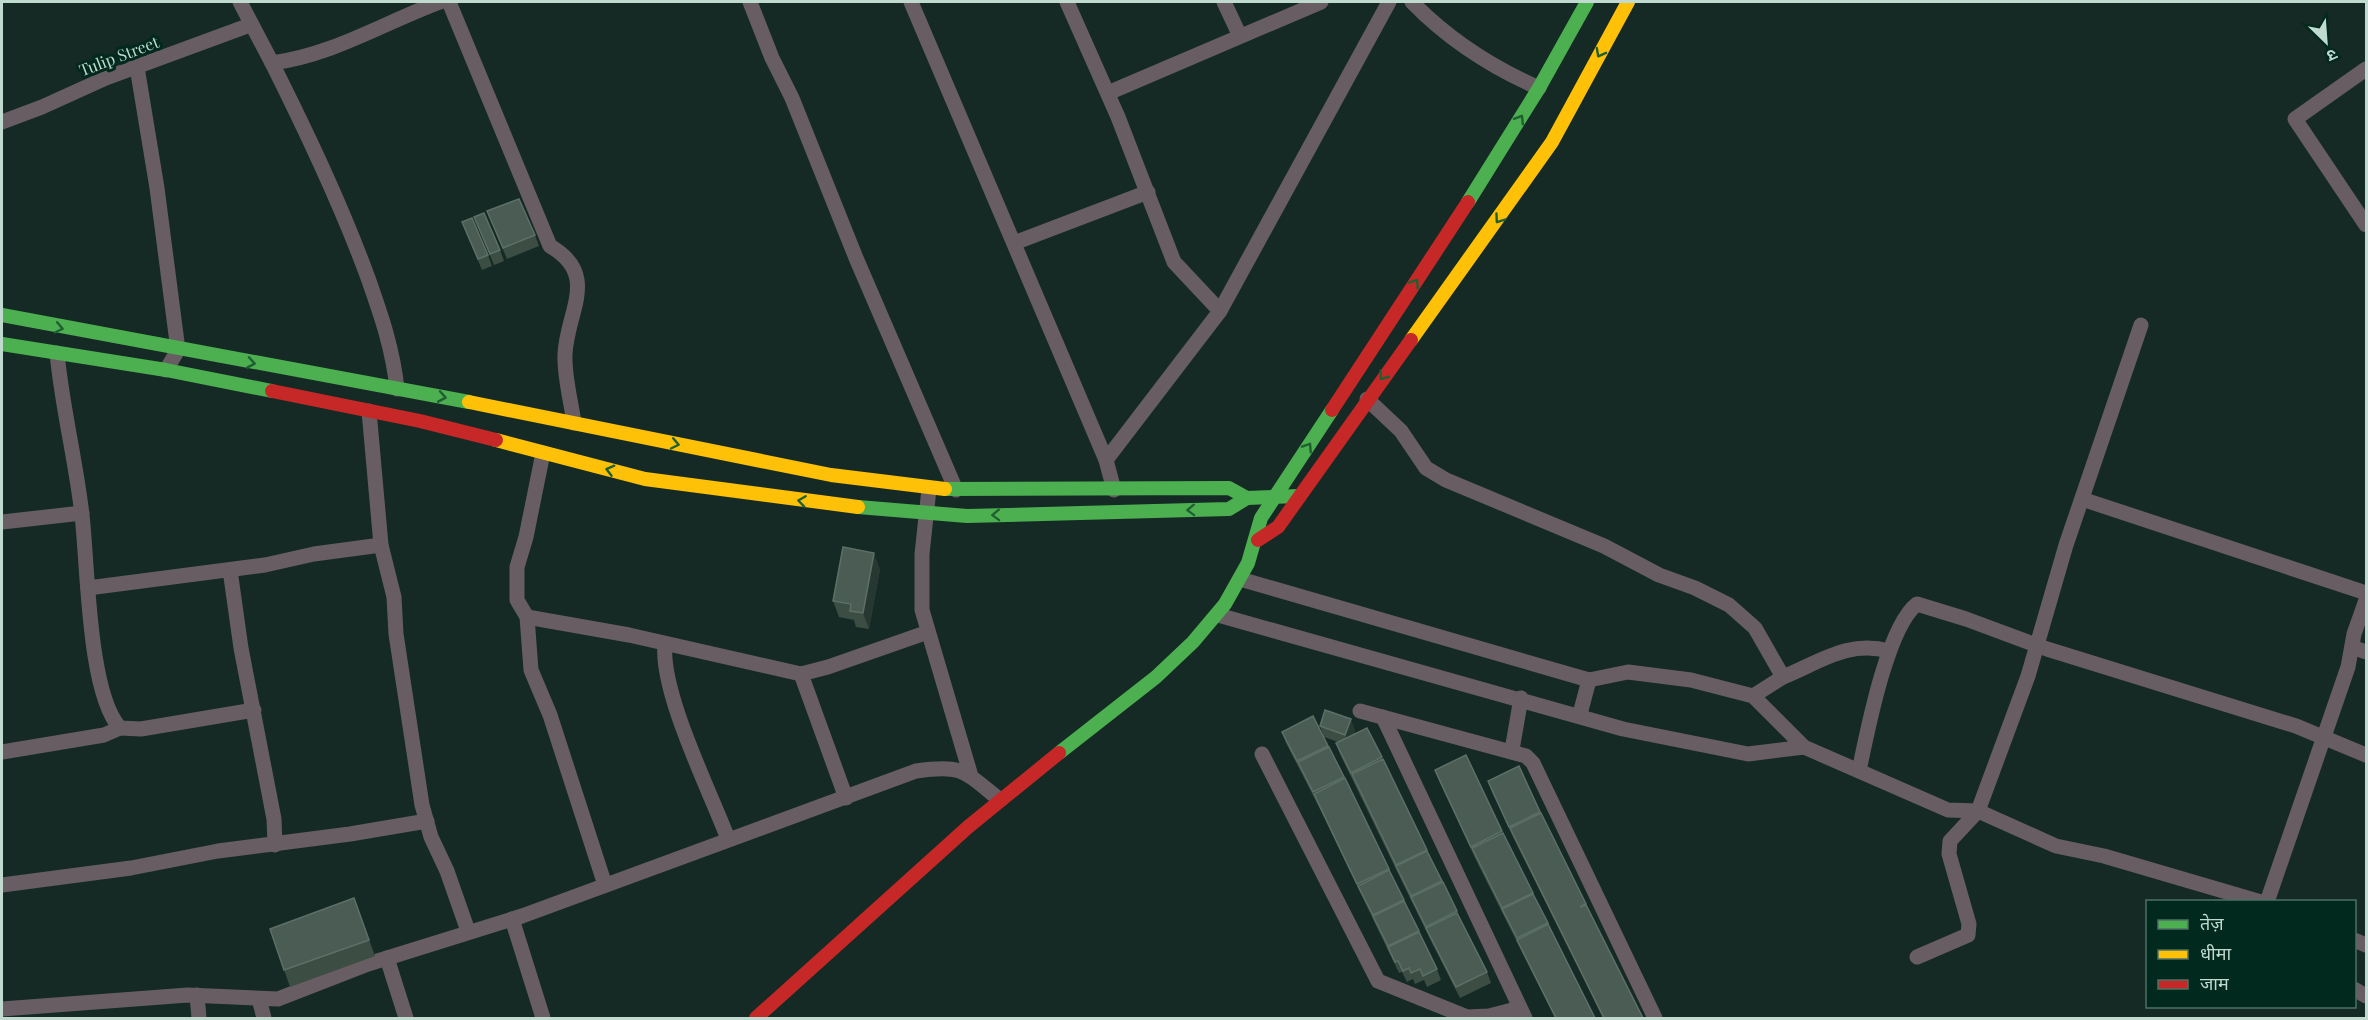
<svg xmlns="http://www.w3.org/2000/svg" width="2368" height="1020" viewBox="0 0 2368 1020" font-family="'Playfair Display','Noto Sans Devanagari',serif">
<rect width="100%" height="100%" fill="#152a24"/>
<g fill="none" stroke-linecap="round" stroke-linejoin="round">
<g stroke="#675d63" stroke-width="15">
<path d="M240,2L272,63C333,55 383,23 440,2"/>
<path d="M449,2L550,246C600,275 567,311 565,354C564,376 571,401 574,423"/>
<path d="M750,2L772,58L792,98L856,258L956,490"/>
<path d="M911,2L1106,460"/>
<path d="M1067,2L1118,117L1174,262L1220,311"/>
<path d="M1224,2L1239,34"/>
<path d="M1412,2C1449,40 1491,67 1539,88"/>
<path d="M272,63C307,133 341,204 368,278C381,315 393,349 397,389"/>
<path d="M137,67L157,188L178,350L166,370"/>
<path d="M2366,69L2295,119L2366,225"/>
<path d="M1108,93L1321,2"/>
<path d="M2,122L42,107L106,78L250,25"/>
<path d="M1014,243L1148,192"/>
<path d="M57,353C62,407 76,461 82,515C88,567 88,693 120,728L141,729L254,710"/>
<path d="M1367,399L1401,431L1426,468L1446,480L1604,546L1659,575L1695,588L1729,605L1755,628L1783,677L1753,696"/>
<path d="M369,411L381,545L394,597L396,634L422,805L431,837L447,871L468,931"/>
<path d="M543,453L526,537L517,567V600L527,617L531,670L550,715L605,885"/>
<path d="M929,489L922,554V610L971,776"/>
<path d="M1114,490L1106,460L1220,311L1389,2"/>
<path d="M2082,499L2366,593"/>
<path d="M2,522L82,513"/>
<path d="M230,570L241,648L274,819L275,845"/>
<path d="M1240,579L1589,680L1628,672L1691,680L1753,696L1804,747L1948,810L1978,811L2056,846L2104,856L2261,902"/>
<path d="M88,588L265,565L314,554L381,545"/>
<path d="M1218,615L1623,729L1748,754L1804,747"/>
<path d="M527,617L629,635L801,674L828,667L928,632"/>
<path d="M665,644C660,692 710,791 728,839"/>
<path d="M2352,647L2366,652"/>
<path d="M801,674L846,798"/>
<path d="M1783,677C1820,662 1848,640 1889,651"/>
<path d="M1360,711L1526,756L1533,763L1655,1018"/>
<path d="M1580,714L1589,680"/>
<path d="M1383,717L1525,1018"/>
<path d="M1512,750L1521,698"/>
<path d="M2,752L104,735L120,728"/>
<path d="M1262,754L1378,981L1467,1017L1489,1016L1520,1008"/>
<path d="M1859,771C1867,733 1887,627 1917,604L1966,619L2047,649L2296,726L2366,755"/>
<path d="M2,885L131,868L218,851L350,834L427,821"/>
<path d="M2267,902L2348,667L2354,634L2366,600"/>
<path d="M512,919L543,1018"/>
<path d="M2354,940L2366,945"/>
<path d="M1917,957L1968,935L1969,924L1949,854L1950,841L1978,811L2028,676L2066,545L2141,325"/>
<path d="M387,958L406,1018"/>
<path d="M2354,989L2366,996"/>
<path d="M197,995L199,1018"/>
<path d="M259,999L264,1018"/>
<path d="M2,1009L188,995L278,999L368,964L522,916L916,771C963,764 964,771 1000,800"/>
</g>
<g stroke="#4caf50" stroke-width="14">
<path d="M1468,202L1539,88L1587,2"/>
<path d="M2,315L469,402"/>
<path d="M2,344L166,370L272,391"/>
<path d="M945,489L1229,488L1247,498"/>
<path d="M858,507L967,516L1229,509L1247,498L1299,496"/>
<path d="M1059,753L1156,677L1193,642L1225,604L1248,563L1261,518L1332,410"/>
</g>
<g stroke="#ffc107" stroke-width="14">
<path d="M1411,340L1552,142L1628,2"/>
<path d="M469,402L831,475L945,489"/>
<path d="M496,440L645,479L858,507"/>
</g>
<g stroke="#c62828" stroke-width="14">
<path d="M272,391L420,421L496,440"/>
<path d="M1332,410L1468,202"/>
<path d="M1258,540L1278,527L1411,340"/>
<path d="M756,1018L968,827L1059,753"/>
</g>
</g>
<g fill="#3c4d44">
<path d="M487,211L535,235L539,246L507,259Z"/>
<path d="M474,217L500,250L504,261L494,265Z"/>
<path d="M462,222L488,255L492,266L482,270Z"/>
<path d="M880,569L869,629L856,627L854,620L839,617L833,601Z"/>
<path d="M1313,716L1345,778L1437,969L1441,980L1427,987L1424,980L1415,984L1413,979L1407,982L1402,972L1399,973L1317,803L1286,743L1282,732Z"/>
<path d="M1320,726L1355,730L1354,734L1367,728L1459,916L1487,972L1491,983L1460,998L1430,939L1340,754L1336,743L1338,742L1324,737Z"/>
<path d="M1466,755L1503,833L1595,1018H1555L1475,858L1439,781L1435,770Z"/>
<path d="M1519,766L1541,813L1643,1018H1603L1514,839L1492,792L1488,781Z"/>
<path d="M354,898L375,956L290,987L270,929Z"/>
</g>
<g fill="#263831">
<path d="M874,553L880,569L869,629L863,613Z"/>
<path d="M1351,719L1355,730L1349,746L1345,735Z"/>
</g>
<g fill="#4a5c53" stroke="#5d7067" stroke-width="1.5">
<path d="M519,199L535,235L503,248L487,211Z"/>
<path d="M484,213L500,250L490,254L474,217Z"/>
<path d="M472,218L488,255L478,259L462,222Z"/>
<path d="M843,547L874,553L863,613L850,611L851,604L833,601Z"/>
<path d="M1325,710L1351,719L1345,735L1320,726Z"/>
<path d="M1313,716L1328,746L1297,761L1282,732Z"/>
<path d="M1367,728L1382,757L1351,773L1336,743Z"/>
<path d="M1329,747L1344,777L1313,792L1298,762Z"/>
<path d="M1466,755L1502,831L1471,847L1435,770Z"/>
<path d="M1383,759L1427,850L1396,865L1352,774Z"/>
<path d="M1519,766L1540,812L1509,827L1488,781Z"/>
<path d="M1345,778L1389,869L1357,884L1314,794Z"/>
<path d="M1541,813L1586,904L1580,907L1586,905L1643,1018H1604L1510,828Z"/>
<path d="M1503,833L1533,893L1502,908L1472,848Z"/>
<path d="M1427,851L1442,881L1411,896L1396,866Z"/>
<path d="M1389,870L1404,900L1373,915L1358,886Z"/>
<path d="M1443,882L1457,911L1426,927L1411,897Z"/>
<path d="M1533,894L1548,923L1517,938L1502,909Z"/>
<path d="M354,898L369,940L284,970L270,929Z"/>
<path d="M1404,901L1419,931L1388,946L1373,916Z"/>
<path d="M1457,913L1487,972L1456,987L1426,928Z"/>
<path d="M1548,924L1595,1018H1556L1517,940Z"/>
<path d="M1419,932L1437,969L1423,976L1420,969L1411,973L1409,968L1403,971L1398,961L1395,962L1388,947Z"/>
</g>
<defs><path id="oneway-chevron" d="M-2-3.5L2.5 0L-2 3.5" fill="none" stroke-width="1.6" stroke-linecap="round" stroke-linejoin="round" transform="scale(1.5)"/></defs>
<g stroke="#1f5f31">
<use href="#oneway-chevron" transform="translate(1600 53) rotate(118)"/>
<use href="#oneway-chevron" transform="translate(1520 119) rotate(-58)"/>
<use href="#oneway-chevron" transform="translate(1499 219) rotate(125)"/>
<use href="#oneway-chevron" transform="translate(1415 283) rotate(-56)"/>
<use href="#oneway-chevron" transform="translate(59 328) rotate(12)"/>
<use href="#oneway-chevron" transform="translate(251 363) rotate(10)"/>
<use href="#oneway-chevron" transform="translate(1383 376) rotate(127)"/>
<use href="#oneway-chevron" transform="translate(442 397) rotate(10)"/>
<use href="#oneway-chevron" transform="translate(675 444) rotate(12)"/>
<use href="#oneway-chevron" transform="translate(1308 447) rotate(-57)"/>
<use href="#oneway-chevron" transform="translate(610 470) rotate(-165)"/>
<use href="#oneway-chevron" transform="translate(802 501) rotate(-172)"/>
<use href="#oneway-chevron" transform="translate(1191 510) rotate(178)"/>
<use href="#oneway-chevron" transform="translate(996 515) rotate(178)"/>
</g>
<g text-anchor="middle" stroke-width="6" stroke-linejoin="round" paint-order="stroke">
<g font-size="16" fill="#c1dacf" stroke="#01291d">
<text transform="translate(119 56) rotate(-21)" y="6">Tulip Street</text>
</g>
</g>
<rect width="2368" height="1020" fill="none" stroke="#c1dacf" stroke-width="6"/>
<rect x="2146" y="900" width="210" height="108" fill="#01291d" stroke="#4e7064" stroke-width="1.5"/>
<rect x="2158" y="920" width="30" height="9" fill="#4caf50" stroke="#4e7064" stroke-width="1.5"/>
<text x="2200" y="930" font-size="18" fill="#c1dacf">तेज़</text>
<rect x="2158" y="950" width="30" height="9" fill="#ffc107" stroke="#4e7064" stroke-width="1.5"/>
<text x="2200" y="960" font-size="18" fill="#c1dacf">धीमा</text>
<rect x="2158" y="980" width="30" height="9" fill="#c62828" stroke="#4e7064" stroke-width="1.5"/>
<text x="2200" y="990" font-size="18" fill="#c1dacf">जाम</text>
<g transform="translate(2326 42) rotate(155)" stroke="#01291d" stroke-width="4.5" paint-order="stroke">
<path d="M0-4.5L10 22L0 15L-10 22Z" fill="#c1dacf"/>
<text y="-9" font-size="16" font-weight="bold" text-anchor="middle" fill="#c1dacf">उ</text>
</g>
</svg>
